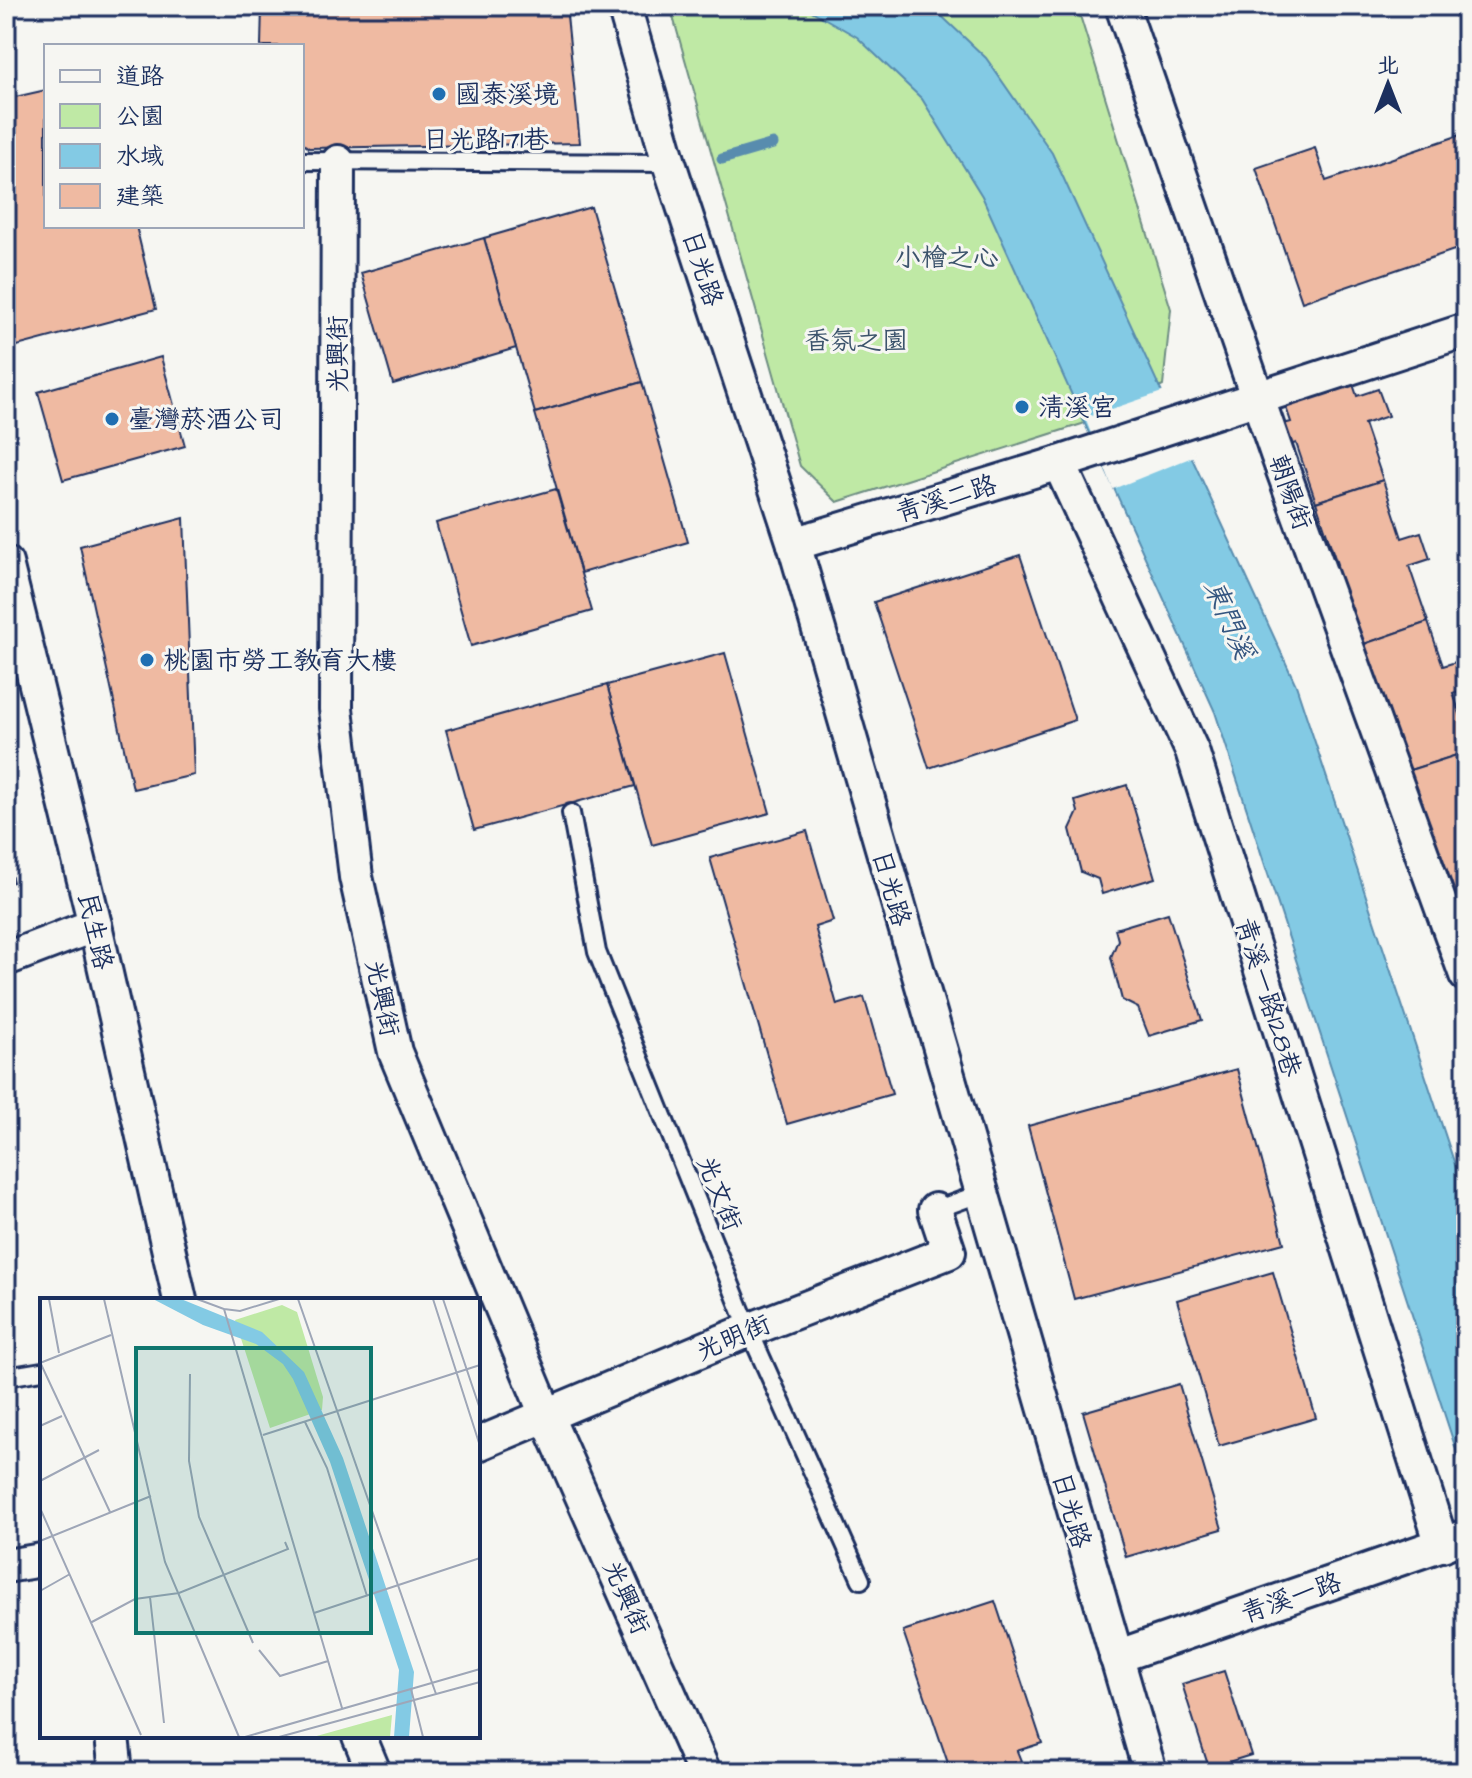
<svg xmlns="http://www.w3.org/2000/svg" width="1472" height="1778" viewBox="0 0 1472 1778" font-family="'Architects Daughter','LXGW WenKai TC',sans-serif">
<rect width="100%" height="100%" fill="#f6f6f2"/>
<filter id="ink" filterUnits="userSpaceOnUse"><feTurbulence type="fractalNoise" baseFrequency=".0125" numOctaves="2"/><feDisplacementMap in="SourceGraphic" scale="16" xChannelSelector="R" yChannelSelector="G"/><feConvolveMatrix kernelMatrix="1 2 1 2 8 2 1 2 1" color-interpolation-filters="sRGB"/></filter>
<g filter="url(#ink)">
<path fill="#bfe9a5" stroke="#6d8c82" stroke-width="2" d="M670,6H1077L1171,309L1163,386L1082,424L837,502L800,466Z"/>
<path fill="#83cae4" stroke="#598cae" stroke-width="2" d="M803,6H931L986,58L1052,153L1296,685L1466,1198V1480L1215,712L982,196L922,99L857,37Z"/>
<path fill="#f6f6f2" d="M1165,391L1195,456L1113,489L1085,418Z"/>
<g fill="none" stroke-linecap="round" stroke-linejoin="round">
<path stroke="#598cae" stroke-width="11" d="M722,159L773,144"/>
</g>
<g fill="#efbaa2" stroke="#1b2f5e" stroke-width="2">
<path d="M262,6H566L580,143L309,148L302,143V46H261Z"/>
<path d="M46,90V226H136L156,309L6,349V99Z"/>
<path d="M1466,133V246L1302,302L1256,168L1315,148L1326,181Z"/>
<path d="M591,207L642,382L535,413L484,238Z"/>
<path d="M484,238L516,348L393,384L361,273Z"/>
<path d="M1342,352L1357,396L1378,389L1388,416L1364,424L1383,480L1316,502L1296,443L1287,446L1280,425L1291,422L1275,375Z"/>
<path d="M161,357L185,446L63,480L38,392Z"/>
<path d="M642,382L688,542L581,573L535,413Z"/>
<path d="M1383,480L1402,538L1421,532L1430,559L1409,566L1428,622L1361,645L1323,568L1337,564L1316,502Z"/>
<path d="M556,489L592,611L471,646L436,523Z"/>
<path d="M184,518L194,775L133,789L80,546Z"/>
<path d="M1020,555L1075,720L929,768L874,602Z"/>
<path d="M1428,622L1443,666L1465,659L1466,663V689L1453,693L1466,732V752L1404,772L1361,645Z"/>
<path d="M725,653L770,813L652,845L607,685Z"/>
<path d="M607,685L635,786L474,830L446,730Z"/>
<path d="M1466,752V893L1448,899L1404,772Z"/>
<path d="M1127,785L1155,878L1102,894L1098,879L1081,872L1070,829L1078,812L1075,801Z"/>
<path d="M807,831L833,921L815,927L837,1005L864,997L892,1094L787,1124L710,858Z"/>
<path d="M6,855L13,882L6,884Z"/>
<path d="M1466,893V969L1448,899Z"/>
<path d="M1168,913L1202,1020L1149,1036L1138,1008L1122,1000L1111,957L1118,940L1115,929Z"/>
<path d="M1237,1069L1284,1243L1074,1299L1028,1126Z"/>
<path d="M1273,1272L1316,1418L1219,1446L1177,1300Z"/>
<path d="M1179,1384L1222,1529L1126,1557L1083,1412Z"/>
<path d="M995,1601L1042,1743L1017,1751L1021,1761L989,1772L984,1762L951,1772L903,1631Z"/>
<path d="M1224,1671L1251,1755L1209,1768L1182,1684Z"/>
</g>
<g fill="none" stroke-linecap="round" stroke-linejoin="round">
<defs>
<g id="service">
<path d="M302,161L669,163"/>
<path d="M571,813L597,952L749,1330L861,1580"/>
<path d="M935,1210L979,1194"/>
<path d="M6,1377L42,1371"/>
</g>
<g id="minor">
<path d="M624,6L669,163L794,544L1150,1772"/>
<path d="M1122,6L1277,454L1466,975"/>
<path d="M338,162L336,709L356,877L395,1052L547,1417L704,1772"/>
<path d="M1059,463L1192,751L1442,1545"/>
<path d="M794,544L1059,463L1466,330"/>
<path d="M6,563L95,925L180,1300"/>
<path d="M6,959L95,925"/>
<path d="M478,1444L749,1330L949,1252L935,1210"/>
<path d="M6,1566L42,1560"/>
<path d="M1116,1657L1466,1536"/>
<path d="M112,1736L116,1772"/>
<path d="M359,1736L374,1772"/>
</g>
</defs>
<use href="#service" stroke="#1b2f5e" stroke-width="22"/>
<use href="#minor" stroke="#1b2f5e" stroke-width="38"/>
<use href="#service" stroke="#f6f6f2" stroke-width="16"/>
<use href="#minor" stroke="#f6f6f2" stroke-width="32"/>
</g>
</g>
<g fill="#1f6fb2" stroke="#f6f6f2" stroke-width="3">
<circle cx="439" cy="94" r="8"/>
<circle cx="1022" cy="407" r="8"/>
<circle cx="112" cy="419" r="8"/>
<circle cx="147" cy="660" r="8"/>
</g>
<g text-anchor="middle" stroke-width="6" stroke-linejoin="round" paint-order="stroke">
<g font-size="26" fill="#1b2f5e" stroke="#f6f6f2" text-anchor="start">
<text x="455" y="103">國泰溪境</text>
<text x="1038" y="416">清溪宮</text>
<text x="128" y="428">臺灣菸酒公司</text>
<text x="163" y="669">桃園市勞工教育大樓</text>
</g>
<g font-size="26" fill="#1b2f5e" stroke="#f6f6f2">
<text x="486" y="148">日光路171巷</text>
<text transform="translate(703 268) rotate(72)" y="9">日光路</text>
<text transform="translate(337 354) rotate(-90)" y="9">光興街</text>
<text transform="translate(1291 492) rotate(70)" y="9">朝陽街</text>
<text transform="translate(946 498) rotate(-17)" y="9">青溪二路</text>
<text transform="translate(892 888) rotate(74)" y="9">日光路</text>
<text transform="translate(96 931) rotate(77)" y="9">民生路</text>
<text transform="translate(1269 997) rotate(73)" y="9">青溪一路128巷</text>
<text transform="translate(383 998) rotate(78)" y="9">光興街</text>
<text transform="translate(720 1193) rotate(68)" y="9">光文街</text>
<text transform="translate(733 1337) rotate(-23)" y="9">光明街</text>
<text transform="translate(1072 1510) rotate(74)" y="9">日光路</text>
<text transform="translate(627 1597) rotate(66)" y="9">光興街</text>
<text transform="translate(1291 1597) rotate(-19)" y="9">青溪一路</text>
</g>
<g font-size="26" fill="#3c546c" stroke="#f6f6f2">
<text x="947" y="266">小檜之心</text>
<text x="856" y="349">香氛之園</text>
</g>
<g font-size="28" font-style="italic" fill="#355680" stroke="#f6f6f2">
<text transform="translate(1230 619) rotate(66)" y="10">東門溪</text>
</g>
</g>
<g transform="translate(40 1298)">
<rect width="440" height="440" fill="#f6f6f2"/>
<path d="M242,7L257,14L283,99L282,112L230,130L195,22ZM352,417L350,439H273Z" fill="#bfe9a5"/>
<path d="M113,1H141L222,34L264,74L303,160L374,374L369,439H354L359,372L290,164L253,81L243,66L216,46L163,27Z" fill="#83cae4"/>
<path fill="none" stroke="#9ea6b7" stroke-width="2" d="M9,1L19,55M64,1L125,264L199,439M157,1L184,11L302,410M258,1L396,396M393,1L440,148M403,1L440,111M184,11L200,13L239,1M0,64L70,214M0,65L71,37M150,76L149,163L159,219L213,345M265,124L287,170L327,298M0,128L22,118M223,137L440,67M0,183L59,152M0,210L101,437M0,243L111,198M0,293L30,276M110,299L124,425M274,315L440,260M50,325L95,301L139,295L248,251L245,244M219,352L240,378L288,363M371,391L383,439M205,439L440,371M239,439L440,384"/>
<path fill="#0f766e" fill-opacity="0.15" stroke="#0f766e" stroke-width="4" d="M96,50H331V335H96Z"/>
<rect width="440" height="440" fill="none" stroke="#1b2f5e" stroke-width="4"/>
</g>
<rect width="1472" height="1778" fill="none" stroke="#f6f6f2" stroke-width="32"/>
<rect x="16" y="16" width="1440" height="1746" fill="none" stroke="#1b2f5e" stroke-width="3" filter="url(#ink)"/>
<rect x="44" y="44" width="260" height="184" fill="#f6f6f2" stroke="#9ea6b7" stroke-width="2"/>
<rect x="60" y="70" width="40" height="12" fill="#f6f6f2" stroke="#9ea6b7" stroke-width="2"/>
<text x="116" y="84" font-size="24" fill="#1b2f5e">道路</text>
<rect x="60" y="104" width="40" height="24" fill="#bfe9a5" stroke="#9ea6b7" stroke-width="2"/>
<text x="116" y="124" font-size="24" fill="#1b2f5e">公園</text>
<rect x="60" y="144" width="40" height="24" fill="#83cae4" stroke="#9ea6b7" stroke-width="2"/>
<text x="116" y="164" font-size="24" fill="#1b2f5e">水域</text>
<rect x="60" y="184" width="40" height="24" fill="#efbaa2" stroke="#9ea6b7" stroke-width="2"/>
<text x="116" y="204" font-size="24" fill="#1b2f5e">建築</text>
<g transform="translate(1388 84)" stroke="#f6f6f2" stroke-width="6" paint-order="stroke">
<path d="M0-6L14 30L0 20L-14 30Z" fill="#1b2f5e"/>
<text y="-12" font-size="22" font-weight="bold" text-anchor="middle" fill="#1b2f5e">北</text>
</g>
</svg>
